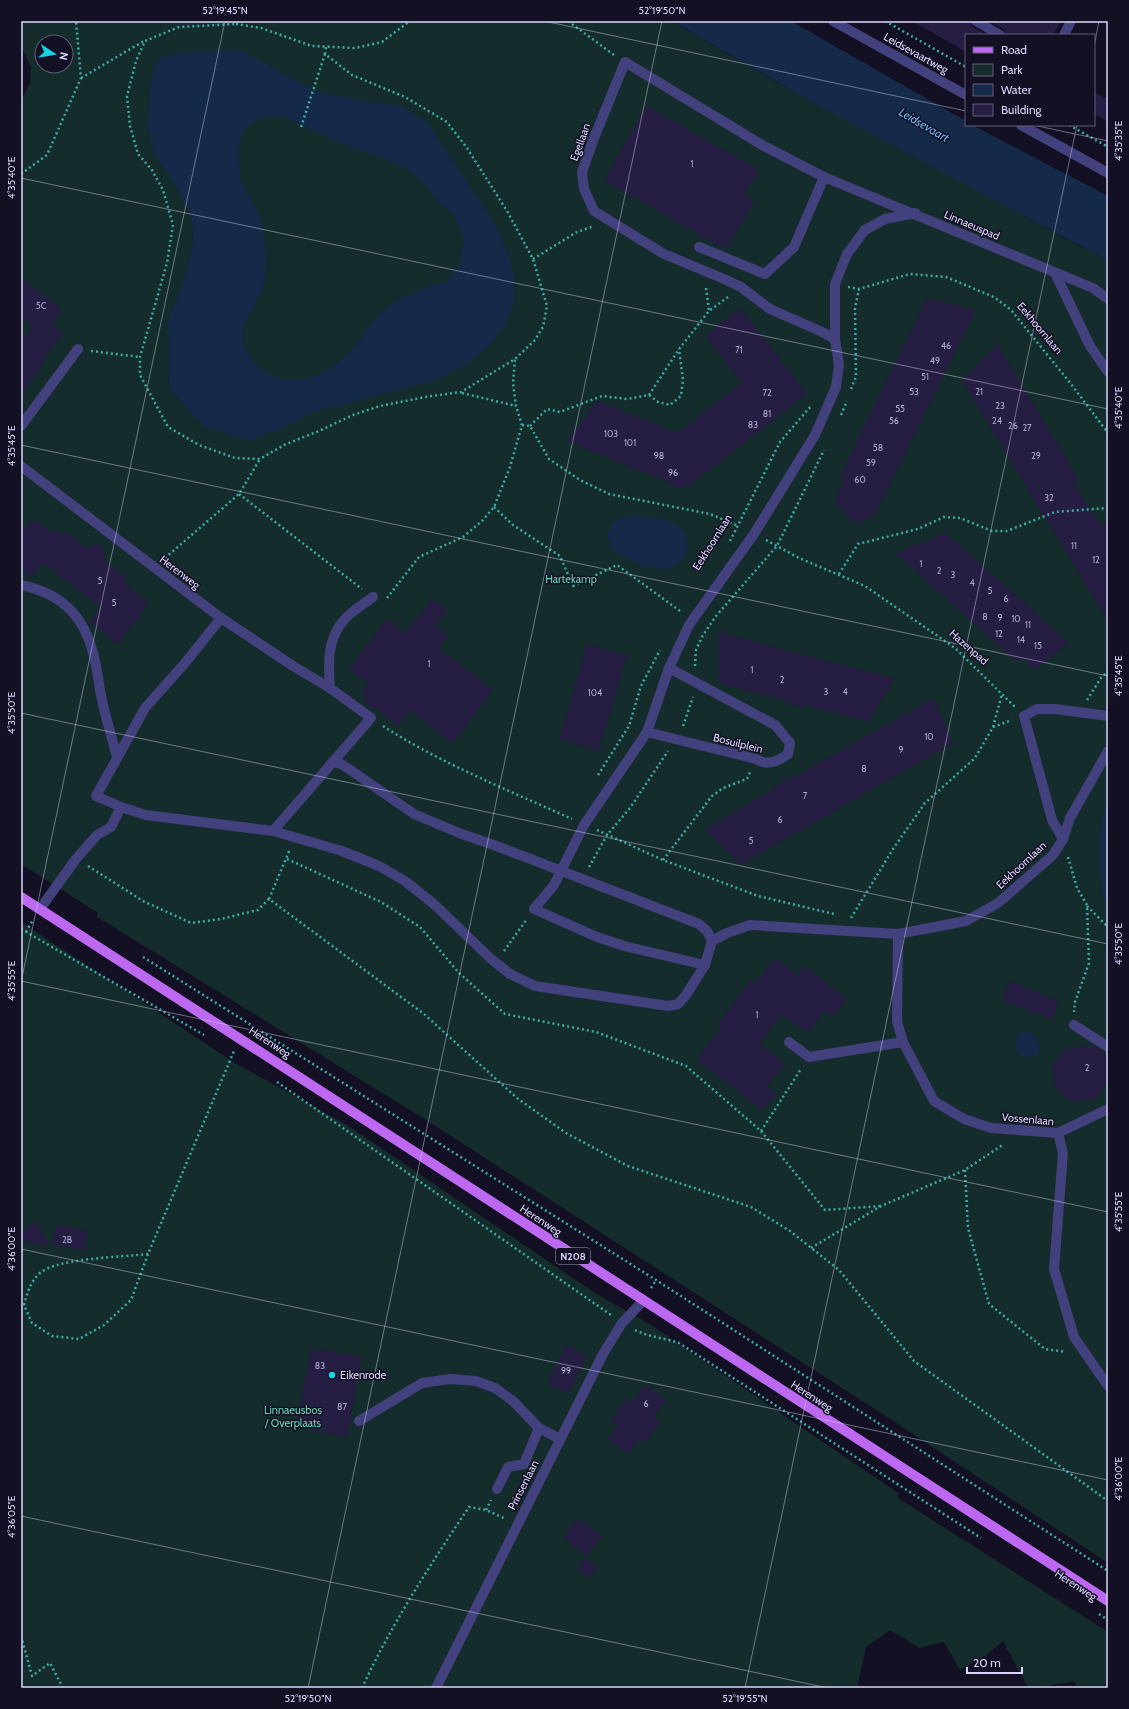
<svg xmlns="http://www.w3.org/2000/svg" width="1129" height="1709" viewBox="0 0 1129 1709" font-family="Cabin,sans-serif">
<rect width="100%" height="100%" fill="#131023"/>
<g fill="#142c2b" fill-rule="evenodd">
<path d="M21,21H672L775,81L1108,261V1563L884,1415L426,1120L97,917L98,913L21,864V101L30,83L31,68L21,45ZM42,42H66V66H42Z"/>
<path d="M21,922L235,1063L347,1125L595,1293L651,1325L898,1493V1498L1108,1632V1688H1075L1076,1682C1059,1682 1044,1688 1028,1688L1003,1641L986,1655L960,1670L944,1642L919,1648L890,1630L866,1647L857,1688H21Z"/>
</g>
<g fill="#152948" fill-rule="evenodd">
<path d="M672,21H791L966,121V125H972L1108,196V261L810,101Z"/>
<path d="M239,49L310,88L331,95L402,107L427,122L494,223L508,253L514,276V303L506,324L489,346L468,363L438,379L314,412L282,428L250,441L204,427L169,389L168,322L184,279L192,250L193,235L192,217L173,181L159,162L152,147L147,125L151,80L158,59L184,52ZM269,116L285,117L335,141L388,160L411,172L426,185L438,202L454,215L464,240L460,262L448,281C426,286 403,295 385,309C374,317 369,327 362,337C344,363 310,389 275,377C259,371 245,353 243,337C241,322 263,298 265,278C267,260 265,239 261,221C258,208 248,196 242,183C238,173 237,140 244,131C250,122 260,118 269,116Z"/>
<path d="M628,516C644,516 677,517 685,534C687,538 687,544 688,549C686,553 684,559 680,562C664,579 627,559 612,550L607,533L616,520Z"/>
<path d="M1108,802V901L1104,899C1098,876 1096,823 1108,802Z"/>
<path d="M1022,1031C1035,1032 1042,1042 1038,1054C1030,1059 1022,1058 1016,1052C1016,1043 1014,1036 1022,1031Z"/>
</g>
<g fill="#251e42">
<path d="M912,21H970L973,27L987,35H966V52Z"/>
<path d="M989,21H1061L1053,35H1006L1003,29Z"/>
<path d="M1094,92L1108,99V122L1094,114Z"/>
<path d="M646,106L759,170L744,195L754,201L726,250L604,180Z"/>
<path d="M21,278L62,309L52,323L63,334L42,361L44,363L21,394V341L33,326L21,317Z"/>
<path d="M927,298L976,310L874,516L854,524L834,500L845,479L840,476Z"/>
<path d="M740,308L807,394L685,489L567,441L597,401L678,433L742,383L705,336Z"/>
<path d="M997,344L1079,480L1074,483L1100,525L1108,520V621L962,381Z"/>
<path d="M31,521H37L51,532L54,529L63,535L66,532L85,547L98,544L104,549L105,562L127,579L124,582L131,587L130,589L149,604L118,644L89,622L101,607L81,592L43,563L32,578L21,569V533Z"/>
<path d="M946,533L1069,643L1035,670L1021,658L1017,662L895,553Z"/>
<path d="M432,599L447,609L435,626L448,635L438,648L493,690L453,743L410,710L398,726L376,709L368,706L364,701L363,696L367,682L349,669L387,619L405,633Z"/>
<path d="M719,632L833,663L894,678L869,722L805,705L804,708L783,702L784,700L719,683Z"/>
<path d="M587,644L627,655L599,751L559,739Z"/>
<path d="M934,698L953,743L740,865L705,829L774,789L773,787L791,776L793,778Z"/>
<path d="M775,958L797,975L804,966L847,999L833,1017L825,1011L808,1033L782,1014L759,1044L785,1064L767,1086L776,1093L762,1110L697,1060L722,1026L718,1023L751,980L756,983Z"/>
<path d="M1009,981L1059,1001L1052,1020L1002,1000Z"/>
<path d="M1092,1045L1105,1053L1108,1082L1095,1099L1073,1102L1055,1088L1052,1066L1066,1048Z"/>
<path d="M36,1221L50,1246L21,1241V1232Z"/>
<path d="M56,1224L88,1231L84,1250L52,1245Z"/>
<path d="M566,1345L587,1356L569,1394L547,1383Z"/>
<path d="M311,1348L362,1357L347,1437L296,1427Z"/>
<path d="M644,1385L666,1399L654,1418L660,1422L646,1443L640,1439L629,1454L608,1440L618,1425L611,1421L626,1399L632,1403Z"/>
<path d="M576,1519L602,1535L588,1556L566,1542L568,1540L564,1537Z"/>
<path d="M584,1558L598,1567L590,1578L577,1569Z"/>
</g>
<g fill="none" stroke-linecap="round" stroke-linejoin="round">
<g stroke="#3baba3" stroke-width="2.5" stroke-dasharray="2 3" stroke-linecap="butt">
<path d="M238,21L235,24L179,27L145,41L136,61L127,96L130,126L138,154L152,170L163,190L173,225L167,263L140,357V375L168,427L199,445L235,458L260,459L284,445L319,431L353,415L380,406L425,397L461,392L515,359L535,340L543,327L547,306L533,259L507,211L467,148L447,122L405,97L352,75L325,54L326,47"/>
<path d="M568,21L614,55"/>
<path d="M885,21L966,67"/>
<path d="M236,24L261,28L312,46L355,48L382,42L410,21"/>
<path d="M81,78L144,41"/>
<path d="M1069,125L1108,147"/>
<path d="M301,127L325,54"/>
<path d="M21,174L47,155L81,78L76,21"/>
<path d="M533,259L577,232L594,226"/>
<path d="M848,287L859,289L910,274L946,277L994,297L1011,310L1071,384L1108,433"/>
<path d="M706,288L709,310"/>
<path d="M91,351L140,357"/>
<path d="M851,389L856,377L855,308L859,289"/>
<path d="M462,393L516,406"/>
<path d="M649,395L679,349L709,311L728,297"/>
<path d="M841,415L847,401"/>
<path d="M522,425L530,426L549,459L580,480L609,494L710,514L738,526"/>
<path d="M530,426L547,409L560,412L602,396L627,399L649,395L658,402L670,405L681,396L683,380L679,349"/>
<path d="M239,494L362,589"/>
<path d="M494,507L513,525L560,556L573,586L617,565L680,611"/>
<path d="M766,540L799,558L865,586L955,648L1015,707"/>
<path d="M730,541L780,442L811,406"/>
<path d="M165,558L239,494L260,459"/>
<path d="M839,574L858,544L918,529L944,517L960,518L992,531H1007L1055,512L1108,508"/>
<path d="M387,598L419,557L463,537L482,521L494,507L510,467L522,425L516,406L513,383L515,359"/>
<path d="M695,666L696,650L703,635L716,616L777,546L824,450"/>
<path d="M1087,700L1101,678L1108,671"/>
<path d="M383,726C442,764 508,790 572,819"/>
<path d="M683,726L693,697"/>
<path d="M993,727L1012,720"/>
<path d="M598,775L629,726L641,686L660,650"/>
<path d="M597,830L663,860L758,896L834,914"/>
<path d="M1068,857L1077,888L1087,905L1089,963L1075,1002L1074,1012"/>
<path d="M287,859L381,902L420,927L459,973L505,1014L596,1032L686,1066L761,1131L825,1210L881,1206"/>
<path d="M663,860L712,796L723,788L747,779L750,772"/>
<path d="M88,866L143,901L191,923L221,919L258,910L269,899L424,1014L517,1098L566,1133L628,1166L751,1207L790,1231L839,1270L914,1361L1108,1501"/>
<path d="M589,867L607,835L630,808L668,751"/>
<path d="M269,899L290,849"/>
<path d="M1087,906L1108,927"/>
<path d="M851,918L893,849L925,803L975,758L993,727L1002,694"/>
<path d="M21,929L204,1035"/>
<path d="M26,932L33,920"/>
<path d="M504,951L527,919"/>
<path d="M143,957L656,1280L1108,1571"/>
<path d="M277,1082L611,1315"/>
<path d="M761,1131L801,1069"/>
<path d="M965,1170L968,1228L989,1304L1045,1349L1066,1352"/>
<path d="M811,1248L881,1206L965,1170L1004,1144"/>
<path d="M148,1254C123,1257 57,1258 40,1273C30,1282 27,1294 24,1305L32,1323L52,1336L79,1339L104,1325L131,1300L148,1254L234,1051"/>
<path d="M651,1288L656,1280"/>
<path d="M635,1330C649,1337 664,1338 679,1343L981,1538"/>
<path d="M486,1510L491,1500"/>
<path d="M1099,1614L1108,1620"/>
<path d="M21,1636L32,1676L50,1663L63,1688"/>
<path d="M362,1688C391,1625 430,1565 469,1507L486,1510L506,1519"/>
</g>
<g stroke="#42407d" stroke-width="10">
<path d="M976,21L1000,35"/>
<path d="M1064,35L1071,21"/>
<path d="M699,247L765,274L794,247L824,177"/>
<path d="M1055,273L1090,346L1108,372"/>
<path d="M835,339L820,331L770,309L741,287L724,279L664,254L594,211L584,189L582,172L594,138L625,62L762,145L824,177L1093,288L1108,299"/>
<path d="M21,426L78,349"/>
<path d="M21,466L221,618L293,666L330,688L371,718L273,831"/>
<path d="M21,585C64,594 86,618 95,661C98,674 99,687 102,700C106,719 112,738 117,757"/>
<path d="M221,618L185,663L145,708L96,796L121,807L146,815L273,831L342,851L379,866L405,881L435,905L490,958L510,974L535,986L668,1006L678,1004L686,995L705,965L712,941L727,933L750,925L898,934L966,921L998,903L1053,855L1063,839L1070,818L1108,751"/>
<path d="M330,688C328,664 327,639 344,620C351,611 364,604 373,597"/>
<path d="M647,732L756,759C767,766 779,761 788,754L790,743L775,725L669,668"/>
<path d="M333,762L341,764L349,769L414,814L459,833L494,845L699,924L707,931L712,941"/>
<path d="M1063,839L1052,820L1024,716L1037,709H1055L1108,716"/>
<path d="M40,909L76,859L97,835L111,827L121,807"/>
<path d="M898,934L897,1021L903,1042L934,1101L964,1119L991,1128L1058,1133L1063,1153L1054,1269L1074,1337L1108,1386"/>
<path d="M705,965L624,946L597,937L534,909L554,885L584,825L647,732L669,668L689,625L754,534L815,435L836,387L839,365L835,339V284L847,254L865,230L885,219L915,213"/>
<path d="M1074,1025L1108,1047"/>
<path d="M789,1042L809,1057L903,1042"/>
<path d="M1058,1133L1108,1109"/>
<path d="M359,1421L422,1383L450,1379L476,1381L495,1388L513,1401L539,1428L560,1439"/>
<path d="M497,1489L508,1467L524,1464L539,1428"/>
</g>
<g stroke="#42407d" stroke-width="10">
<path d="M833,21L966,95"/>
<path d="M1021,125L1108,173"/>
<path d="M436,1688L603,1354L622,1323L643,1301"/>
</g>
<path stroke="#bc68f0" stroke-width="10" d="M21,897L1108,1601"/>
</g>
<path fill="none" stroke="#dad6fb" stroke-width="1" stroke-opacity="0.45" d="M544,21L966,111M1094,47L1099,21M1033,125L1108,141M21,178L1108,409M21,445L1108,676M21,713L1108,944M21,981L1108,1212M21,982L225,21M21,1249L1108,1480M21,1516L828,1688M308,1688L662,21M745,1688L1077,125"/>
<circle fill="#16d4e7" stroke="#131023" stroke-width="1.5" cx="332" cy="1375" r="4"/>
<g text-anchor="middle" stroke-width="3" stroke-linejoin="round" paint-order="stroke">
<g font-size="9" fill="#ada8cd">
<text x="692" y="167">1</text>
<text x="41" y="309">5C</text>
<text x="946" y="349">46</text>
<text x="739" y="353">71</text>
<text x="935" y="364">49</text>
<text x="925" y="380">51</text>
<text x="914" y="395">53</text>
<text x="979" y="395">21</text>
<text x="767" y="396">72</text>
<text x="1000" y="409">23</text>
<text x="900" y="412">55</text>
<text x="767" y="417">81</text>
<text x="894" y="424">56</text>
<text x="997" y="424">24</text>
<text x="753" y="428">83</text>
<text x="1013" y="429">26</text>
<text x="1027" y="431">27</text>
<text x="611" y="437">103</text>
<text x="630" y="446">101</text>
<text x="878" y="451">58</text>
<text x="659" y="459">98</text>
<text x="1036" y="459">29</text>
<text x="871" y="466">59</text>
<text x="673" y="476">96</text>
<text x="860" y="483">60</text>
<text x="1049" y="501">32</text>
<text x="1074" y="549">11</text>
<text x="1096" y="563">12</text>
<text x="921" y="567">1</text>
<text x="939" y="574">2</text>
<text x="953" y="578">3</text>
<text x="100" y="584">5</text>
<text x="972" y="586">4</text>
<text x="990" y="594">5</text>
<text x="1006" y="602">6</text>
<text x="114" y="606">5</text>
<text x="985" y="620">8</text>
<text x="1000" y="621">9</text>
<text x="1016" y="622">10</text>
<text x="1028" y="628">11</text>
<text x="999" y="637">12</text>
<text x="1021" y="643">14</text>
<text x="1038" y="649">15</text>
<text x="429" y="667">1</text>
<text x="752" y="673">1</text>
<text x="782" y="683">2</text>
<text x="826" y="695">3</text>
<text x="845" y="695">4</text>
<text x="595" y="696">104</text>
<text x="929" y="740">10</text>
<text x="901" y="753">9</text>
<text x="864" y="772">8</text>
<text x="805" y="799">7</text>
<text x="780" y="823">6</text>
<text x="751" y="844">5</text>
<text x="757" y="1018">1</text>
<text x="1087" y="1071">2</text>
<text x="67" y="1243">2B</text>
<text x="320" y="1369">83</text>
<text x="566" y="1374">99</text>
<text x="646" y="1407">6</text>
<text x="342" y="1410">87</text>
</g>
<rect fill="#131023" stroke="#9e9bba" stroke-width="1" x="556" y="1248" width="34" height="16" rx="3"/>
<g font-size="10" font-weight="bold" fill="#dad6fb">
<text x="573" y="1260">N208</text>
</g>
<g font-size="11" fill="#dad6fb" stroke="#131023">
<text transform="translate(916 53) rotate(29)" y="4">Leidsevaartweg</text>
<text transform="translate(580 142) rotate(-70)" y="4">Egellaan</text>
<text transform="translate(972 225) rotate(23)" y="4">Linnaeuspad</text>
<text transform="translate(1040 328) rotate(50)" y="4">Eekhoornlaan</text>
<text transform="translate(712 542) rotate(-58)" y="4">Eekhoornlaan</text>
<text transform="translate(180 572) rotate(37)" y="4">Herenweg</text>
<text transform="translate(969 647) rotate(41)" y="4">Hazenpad</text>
<text transform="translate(738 743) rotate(14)" y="4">Bosuilplein</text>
<text transform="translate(1021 865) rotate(-43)" y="4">Eekhoornlaan</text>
<text transform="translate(270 1042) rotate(33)" y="4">Herenweg</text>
<text transform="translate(1028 1119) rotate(5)" y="4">Vossenlaan</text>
<text transform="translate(541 1220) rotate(33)" y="4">Herenweg</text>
<text transform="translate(812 1396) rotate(33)" y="4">Herenweg</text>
<text transform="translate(523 1485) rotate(-63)" y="4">Prinsenlaan</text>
<text transform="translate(1076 1585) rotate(33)" y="4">Herenweg</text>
</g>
<g font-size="11" fill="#69d4b8" stroke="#131023">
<text x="571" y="583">Hartekamp</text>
<text x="293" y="1414">Linnaeusbos<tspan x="293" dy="13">/ Overplaats</tspan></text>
</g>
<g font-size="11" fill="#dad6fb" stroke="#131023" text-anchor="start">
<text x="340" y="1379">Eikenrode</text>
</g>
<g font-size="12" font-style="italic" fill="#6eb6f1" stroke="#131023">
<text transform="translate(924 125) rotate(30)" y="4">Leidsevaart</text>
</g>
</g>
<rect width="1129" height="1709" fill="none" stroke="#131023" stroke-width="44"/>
<rect x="965" y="34" width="130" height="92" fill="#131023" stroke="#635f79"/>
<rect x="973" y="47" width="20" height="6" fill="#bc68f0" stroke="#635f79"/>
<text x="1001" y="54" font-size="12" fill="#dad6fb">Road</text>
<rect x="973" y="64" width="20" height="12" fill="#142c2b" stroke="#635f79"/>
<text x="1001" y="74" font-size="12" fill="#dad6fb">Park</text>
<rect x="973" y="84" width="20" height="12" fill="#152948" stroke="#635f79"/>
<text x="1001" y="94" font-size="12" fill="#dad6fb">Water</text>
<rect x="973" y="104" width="20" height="12" fill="#251e42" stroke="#635f79"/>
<text x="1001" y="114" font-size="12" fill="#dad6fb">Building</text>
<g transform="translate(54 54) rotate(102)"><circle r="19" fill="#131023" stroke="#635f79"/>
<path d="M0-3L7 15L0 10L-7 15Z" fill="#16d4e7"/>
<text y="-6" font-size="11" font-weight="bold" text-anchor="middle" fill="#dad6fb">N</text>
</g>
<path d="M967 1667v6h55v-6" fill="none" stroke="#dad6fb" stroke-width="2"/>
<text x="973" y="1667" font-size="12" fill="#dad6fb" stroke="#131023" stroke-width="3" paint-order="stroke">20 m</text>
<rect x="22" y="22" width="1085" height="1665" fill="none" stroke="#dad6fb" stroke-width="1.5"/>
<g font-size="10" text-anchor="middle" fill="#dad6fb">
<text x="225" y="14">52°19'45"N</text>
<text x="662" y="14">52°19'50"N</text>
<text transform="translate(1118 141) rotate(-90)" y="4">4°35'35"E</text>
<text transform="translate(11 178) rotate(-90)" y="4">4°35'40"E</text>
<text transform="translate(1118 408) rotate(-90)" y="4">4°35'40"E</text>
<text transform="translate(11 446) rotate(-90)" y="4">4°35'45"E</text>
<text transform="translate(1118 676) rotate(-90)" y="4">4°35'45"E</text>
<text transform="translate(11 713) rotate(-90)" y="4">4°35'50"E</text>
<text transform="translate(1118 944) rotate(-90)" y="4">4°35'50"E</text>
<text transform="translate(11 981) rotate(-90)" y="4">4°35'55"E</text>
<text transform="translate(1118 1212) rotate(-90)" y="4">4°35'55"E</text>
<text transform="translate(11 1249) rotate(-90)" y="4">4°36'00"E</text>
<text transform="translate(1118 1479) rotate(-90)" y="4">4°36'00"E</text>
<text transform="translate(11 1517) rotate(-90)" y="4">4°36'05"E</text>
<text x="308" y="1702">52°19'50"N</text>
<text x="745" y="1702">52°19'55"N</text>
</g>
</svg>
